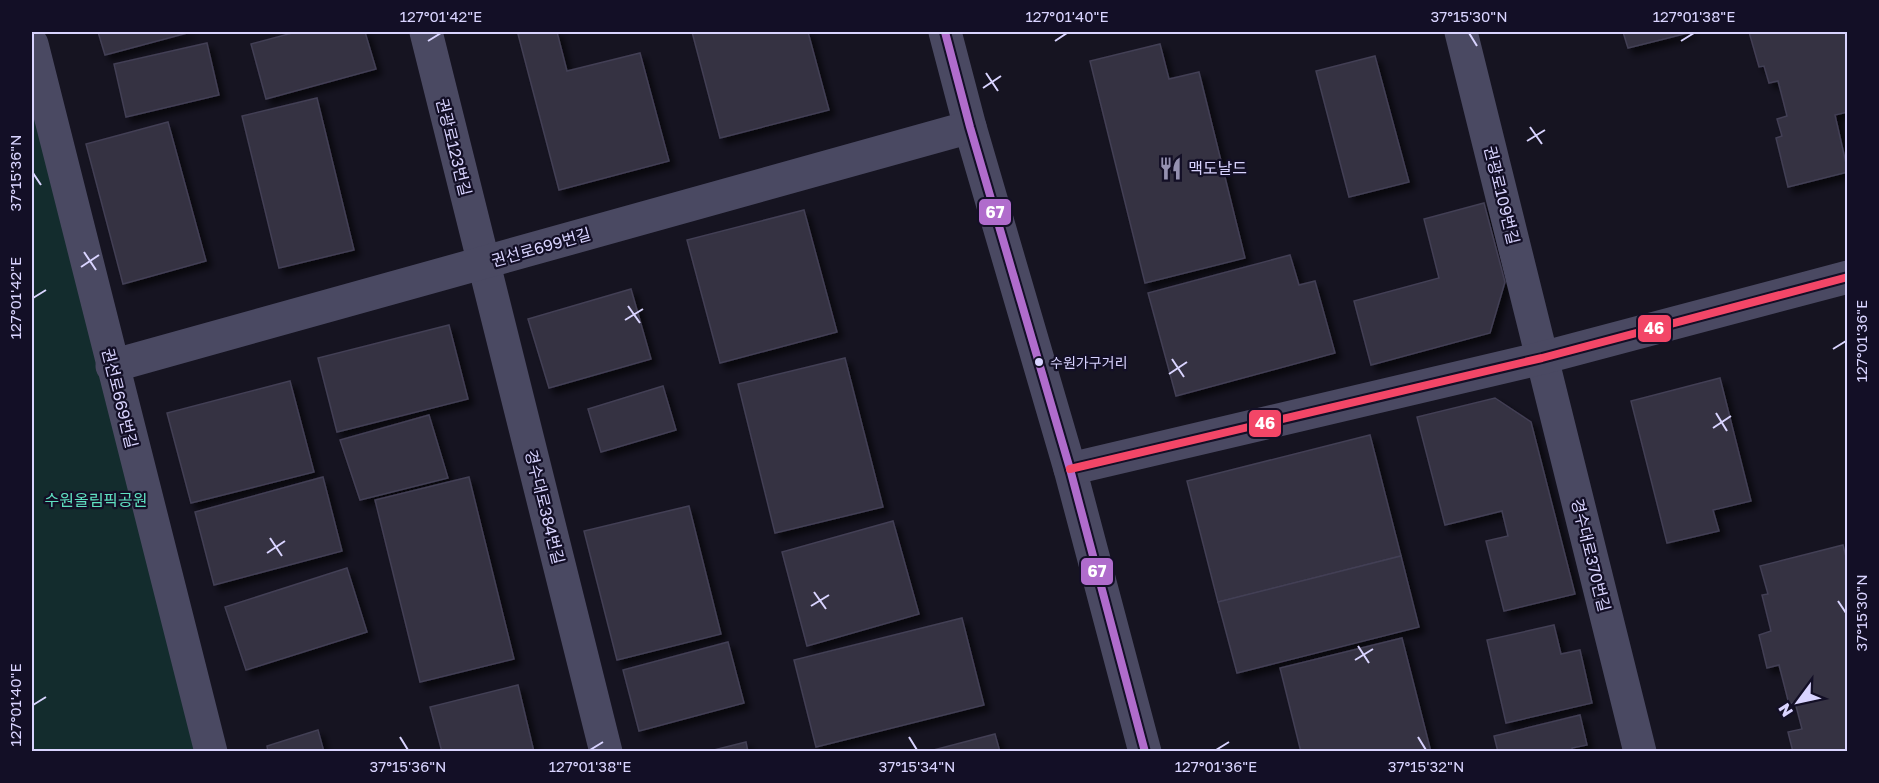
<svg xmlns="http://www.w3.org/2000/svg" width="1879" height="783" viewBox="0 0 1879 783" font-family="'Golos Text','Noto Sans KR',sans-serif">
<defs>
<filter id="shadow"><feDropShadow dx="5.5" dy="5.5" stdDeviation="3" flood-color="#0009"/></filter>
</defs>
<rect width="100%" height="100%" fill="#161421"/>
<path fill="#132c2d" d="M32,89L196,751H32Z"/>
<g fill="#343243" stroke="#433f54" stroke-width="1.5" filter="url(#shadow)">
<path d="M98,32H191L105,55Z"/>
<path d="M296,32H365L376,69L266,99L251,44Z"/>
<path d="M526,32H557L567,71L640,53L669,161L559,190L518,34Z"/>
<path d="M692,32H808L829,110L720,138Z"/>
<path d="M1623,32H1692L1628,48Z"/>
<path d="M1749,32H1848V112L1835,115L1848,172L1788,187L1776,138L1782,136L1777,119L1787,116L1778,81L1769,83L1764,66L1759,67Z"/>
<path d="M207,43L219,95L126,117L114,64Z"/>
<path d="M1160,44L1169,79L1199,72L1245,258L1145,283L1090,61Z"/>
<path d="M1375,56L1409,182L1349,197L1316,71Z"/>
<path d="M317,98L354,250L279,268L242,116Z"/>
<path d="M168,122L206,261L123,284L86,144Z"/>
<path d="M1484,203L1505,282L1490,333L1371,365L1354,301L1439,278L1424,219Z"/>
<path d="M804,210L837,332L720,363L687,240Z"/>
<path d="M1290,255L1299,285L1315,281L1335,353L1176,396L1148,293Z"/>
<path d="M631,289L651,359L549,388L528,319Z"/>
<path d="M449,325L468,399L337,432L318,358Z"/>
<path d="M845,358L883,507L775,533L738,384Z"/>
<path d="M1720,378L1751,501L1713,510L1719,531L1667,543L1631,401Z"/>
<path d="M290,381L314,472L191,503L167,413Z"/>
<path d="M663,386L676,430L601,452L588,409Z"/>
<path d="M1495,398L1531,422L1575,594L1504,611L1486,541L1508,536L1502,511L1445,525L1417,417Z"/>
<path d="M429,415L448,478L360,500L340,440Z"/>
<path d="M1370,435L1401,556L1218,602L1187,481Z"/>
<path d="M323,477L342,551L214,585L195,512Z"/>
<path d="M469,477L514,659L420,682L375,500Z"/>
<path d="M689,506L721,634L617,660L584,531Z"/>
<path d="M893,521L919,614L807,646L782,552Z"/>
<path d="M1843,545L1848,565V752H1793L1788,732L1802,729L1795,702L1789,704L1779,665L1767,668L1759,635L1771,631L1762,595L1768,594L1760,566Z"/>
<path d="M1401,556L1419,627L1237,673L1218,602Z"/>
<path d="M347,568L367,632L246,670L225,607Z"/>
<path d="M962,618L984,705L816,747L794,660Z"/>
<path d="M1554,625L1561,654L1580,650L1592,703L1506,723L1487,640Z"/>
<path d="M1402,638L1431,752H1301L1280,668Z"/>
<path d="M728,642L744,703L639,731L623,670Z"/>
<path d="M518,685L534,752H442L430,707Z"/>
<path d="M1580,715L1587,745L1572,748L1573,752H1498L1494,736Z"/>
<path d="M318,730L324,752H268L267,746Z"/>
<path d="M995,734L1000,752H926Z"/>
<path d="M746,742L748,752H706Z"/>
</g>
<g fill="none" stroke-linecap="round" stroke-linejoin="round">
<g stroke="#4a4962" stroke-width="33">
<path d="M426,32L606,752"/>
<path d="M945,32L970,127L1070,469L1145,752"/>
<path d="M1461,32L1640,752"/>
<path d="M32,44L211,752"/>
<path d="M112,366L970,127"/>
<path d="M1070,469L1542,358L1848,277"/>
</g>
<defs>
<path id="bus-1" d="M945,32L970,127L1070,469L1145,752"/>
<path id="bus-2" d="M1070,469L1542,358L1848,277"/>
</defs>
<use href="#bus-1" stroke="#130f26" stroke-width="12"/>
<use href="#bus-2" stroke="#130f26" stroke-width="12"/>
<use href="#bus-1" stroke="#b06ccc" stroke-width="8"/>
<use href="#bus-2" stroke="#f34667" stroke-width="8"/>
</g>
<path fill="none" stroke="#d9d4ff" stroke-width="2" d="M1469,33L1477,46M428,41L441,33M1055,41L1067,33M1681,41L1694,33M986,73L998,91M983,88L1001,76M1530,127L1542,144M1527,141L1545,130M33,173L41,185M84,252L96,270M81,267L99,255M33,298L46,290M628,306L640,323M625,320L643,309M1833,349L1846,341M1172,359L1184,377M1169,374L1187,362M1716,413L1727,431M1713,428L1731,416M270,538L282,556M267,553L285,541M814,592L826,609M1838,601L1846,613M811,606L829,595M1358,646L1369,663M1355,660L1373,649M33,705L46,697M400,737L408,750M909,737L917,750M1418,737L1426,750M590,750L603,742M1216,750L1229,742"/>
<defs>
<symbol id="restaurant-bare" viewBox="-9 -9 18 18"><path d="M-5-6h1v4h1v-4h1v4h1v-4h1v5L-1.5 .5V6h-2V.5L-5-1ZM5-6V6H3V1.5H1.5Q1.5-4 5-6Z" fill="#9591b1" stroke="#130f26" stroke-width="2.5" paint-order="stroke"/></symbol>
</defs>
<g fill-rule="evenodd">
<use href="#restaurant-bare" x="1154" y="152" width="33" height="33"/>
</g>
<circle fill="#d9d4ff" stroke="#130f26" stroke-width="2" cx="1039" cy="362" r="5"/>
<g text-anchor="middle" stroke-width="4.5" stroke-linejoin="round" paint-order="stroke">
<g font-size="14" fill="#d9d4ff" stroke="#130f26" text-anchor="start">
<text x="1050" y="368">수원가구거리</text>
</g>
<g font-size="16" fill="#d9d4ff" stroke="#130f26">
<text transform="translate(454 147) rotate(76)" y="6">권광로123번길</text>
<text transform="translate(1502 195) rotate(76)" y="6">권광로109번길</text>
<text transform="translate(541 247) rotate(-16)" y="6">권선로699번길</text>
<text transform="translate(120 398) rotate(76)" y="6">권선로669번길</text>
<text transform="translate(545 507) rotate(76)" y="6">경수대로384번길</text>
<text transform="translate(1591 555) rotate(76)" y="6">경수대로370번길</text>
</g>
<g font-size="16" fill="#d9d4ff" stroke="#130f26" text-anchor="start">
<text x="1188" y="174">맥도날드</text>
</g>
<g font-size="16" fill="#5fe0c0" stroke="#130f26">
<text x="96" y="506">수원올림픽공원</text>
</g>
</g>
<g stroke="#130f26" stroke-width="2">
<rect x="978" y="198" width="34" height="28" rx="6" fill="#b06ccc"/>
<rect x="1637" y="314" width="35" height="29" rx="6" fill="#f34667"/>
<rect x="1248" y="409" width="34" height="29" rx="6" fill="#f34667"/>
<rect x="1080" y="557" width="34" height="29" rx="6" fill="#b06ccc"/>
</g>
<g font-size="16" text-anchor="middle" font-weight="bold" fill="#fff">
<text x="995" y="218">67</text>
<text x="1654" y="334">46</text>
<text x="1265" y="429">46</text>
<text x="1097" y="577">67</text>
</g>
<rect width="1879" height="783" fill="none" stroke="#130f26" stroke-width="66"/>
<g transform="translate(1798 702) rotate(237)" stroke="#130f26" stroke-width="4.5" paint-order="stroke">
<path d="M0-4.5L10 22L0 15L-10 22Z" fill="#d9d4ff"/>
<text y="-9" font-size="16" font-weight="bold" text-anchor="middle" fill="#d9d4ff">N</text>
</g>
<rect x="33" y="33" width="1813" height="717" fill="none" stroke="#d9d4ff" stroke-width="2"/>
<g font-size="15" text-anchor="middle" fill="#d9d4ff">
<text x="441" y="22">127°01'42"E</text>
<text x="1067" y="22">127°01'40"E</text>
<text x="1469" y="22">37°15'30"N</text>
<text x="1694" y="22">127°01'38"E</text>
<text transform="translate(16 173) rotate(-90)" y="5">37°15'36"N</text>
<text transform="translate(16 298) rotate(-90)" y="5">127°01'42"E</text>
<text transform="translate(1862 341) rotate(-90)" y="5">127°01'36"E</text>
<text transform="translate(1862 613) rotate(-90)" y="5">37°15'30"N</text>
<text transform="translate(16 705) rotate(-90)" y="5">127°01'40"E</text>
<text x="408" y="772">37°15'36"N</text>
<text x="590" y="772">127°01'38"E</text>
<text x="917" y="772">37°15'34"N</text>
<text x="1216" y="772">127°01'36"E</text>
<text x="1426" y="772">37°15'32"N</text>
</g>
</svg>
